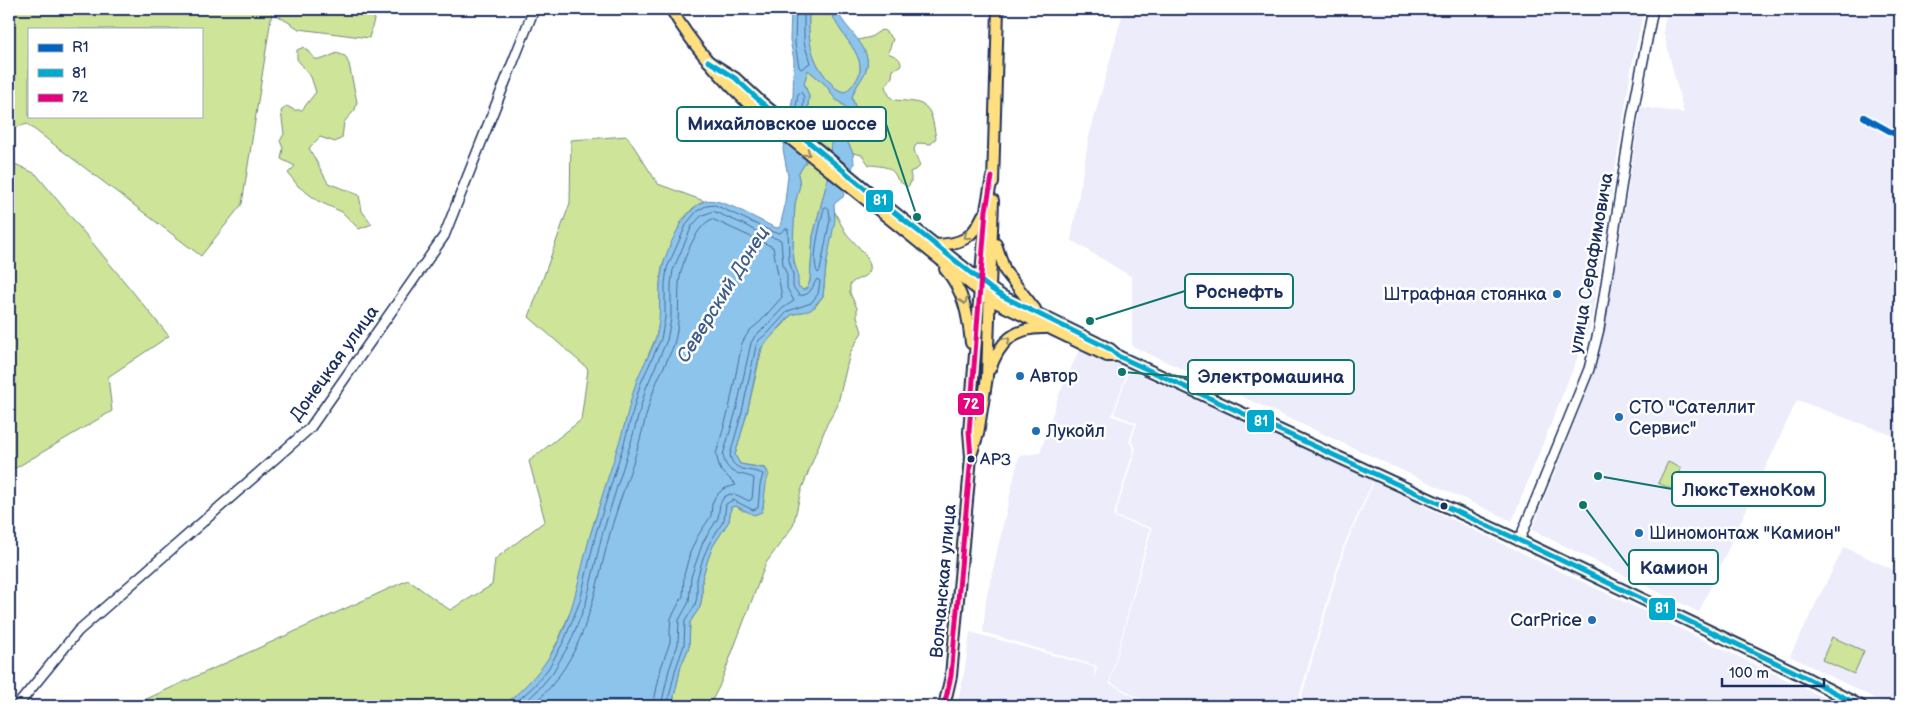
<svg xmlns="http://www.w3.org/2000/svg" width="1909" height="715" viewBox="0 0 1909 715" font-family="'Balsamiq Sans',sans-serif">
<rect width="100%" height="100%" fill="#fff"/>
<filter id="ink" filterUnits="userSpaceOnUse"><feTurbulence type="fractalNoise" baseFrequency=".02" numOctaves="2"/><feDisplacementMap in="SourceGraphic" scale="10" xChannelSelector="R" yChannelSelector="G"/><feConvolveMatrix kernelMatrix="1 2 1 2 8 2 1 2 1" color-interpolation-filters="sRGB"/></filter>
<g filter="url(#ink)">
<g fill="#ececfb">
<path d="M1124,9H1644L1631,70L1590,326L1512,521L1132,346V277L1071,240L1089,137Z"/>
<path d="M1667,9H1900V438L1797,400L1699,612L1532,530L1593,376L1620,241L1641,107L1684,113L1663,31Z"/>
<path d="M1080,348L1128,369L1112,416L1135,424L1129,442L1134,449L1113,517L1150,529L1109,683L1151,706H957L965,668L970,632L1095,667L1094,677H1095L1097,666L983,632L986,600L1019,456L1040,453L1058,397Z"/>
<path d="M1129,370L1373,481L1343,547L1299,697V706H1154L1110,682L1152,528L1115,516L1136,448L1131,441L1137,423L1114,414Z"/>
<path d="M1374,482L1839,705L1841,706H1300L1302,695L1345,547Z"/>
<path d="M1844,547L1900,573V706H1890L1790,656Z"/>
</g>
<g fill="#cee499" stroke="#748a7c" fill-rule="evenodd">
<path d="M9,9H377L369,38L299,29L272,12L242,204L201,256L27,124L9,130ZM29,29H201V116H29Z"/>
<path d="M809,9H831C836,38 884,63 845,92C838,91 834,87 830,82C809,59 808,38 809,9Z"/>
<path d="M881,30L885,31L893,39L888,53C894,56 901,57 901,65L893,70L892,77L885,87C887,91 889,95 891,98C896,103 916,98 926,107C933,113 934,129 936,138L931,144L919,143L915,146L914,150L920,166L917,169L910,172C911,178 913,183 907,187L897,179C893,166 881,166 869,165L862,155L853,153L844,135C847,127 857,127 860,119L852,98C855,83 872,71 866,55C865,50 861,45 858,40L871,37Z"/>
<path d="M304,47L315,59H323L337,53L345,56L349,64L357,102L355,110L344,122L342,138L335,142L320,137L309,148L328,183L359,195L362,211L372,224L359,229L342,212L318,201L298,186L288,173L295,166L281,159L283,148L280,141L284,134L281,111L287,106L294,110H302L316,92L311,77L297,59V50Z"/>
<path d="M808,70L826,85L832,95L850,112L831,144L827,182L813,236L810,281L807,288L803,290L798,286C797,272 792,258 793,244C793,231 794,217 795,204C796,193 801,185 798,174L806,162V125L809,96L804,83Z"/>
<path d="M627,136L658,184L704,201L693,208L682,220L662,267L660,284V318L656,337L636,384L621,439L591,532L575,600L559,639L544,666L530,683L504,706H131L408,580L450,610L492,585L495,559L545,521L529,461L581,420L588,369L529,317L570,203L571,140Z"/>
<path d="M9,161L36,174L169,336L108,377L112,411L9,472Z"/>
<path d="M835,212C838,219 842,226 846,233C852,241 876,261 869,272C864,279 855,278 850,285V293L857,308V316L862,332L850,353L837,407L827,424L801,491L793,526L766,563L719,687L709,706H672L681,666L689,647L690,622L700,607L702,597V579L708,559L713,546L729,521L731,507L736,506L743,511L763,509L765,486L769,474L765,468L740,464L735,455L747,413L763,344L784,324L791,315L815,307L823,296L826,266Z"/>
<path d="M1668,462L1681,468L1671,489L1658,483Z"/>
<path d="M1832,637L1864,651L1854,674L1822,660Z"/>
</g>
<path fill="#8dc4ec" stroke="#5f88b3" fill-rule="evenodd" d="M791,9H809C808,38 809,59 830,82C834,87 838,91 845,92C884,62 836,39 831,9H837C841,26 871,45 867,66C865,78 854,86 852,98L860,119C857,127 847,127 844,135L853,153L854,163L843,197L834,204L835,220L826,266L823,296L811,310L791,315L761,348L747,413L735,455L740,464L763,468L767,470C768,472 763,507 762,512L754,515L736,506L731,507L729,521L713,546L708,559L702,579V597L700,607L690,622L689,647L681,666L672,706H504C526,686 546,667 559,640C577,603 581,562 594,523C602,496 611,468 620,440C626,422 629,404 635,386C640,369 651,354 656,337C661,319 659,302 660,284C661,260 681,210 705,201C720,196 759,221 774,227L779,228L780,226L784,210L788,176L783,149L793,96L794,60L790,40ZM808,70L826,85L835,99L845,106L850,112L831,144L827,182L813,236L810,281L807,288L803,290L798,286V273L794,263L793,246L795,204L800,185L798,174L806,162V125L809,96L804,83Z"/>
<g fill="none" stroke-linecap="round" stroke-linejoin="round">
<g stroke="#496b97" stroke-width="1">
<path d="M796,9L795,44L799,67L801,69L810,63L804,42V9"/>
<path d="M794,121L798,94L801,92L804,97L801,128"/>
<path d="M827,207L829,209L830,219L820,271L818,273C810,261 821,222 824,208Z"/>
<path d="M512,706L534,686L548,669L564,641L580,601L596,533L625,440L640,385L661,339L665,318V284L667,268L687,223L697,211L706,206L715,205L773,232L780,233L785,229H788L789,260L793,274V287L799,295C811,297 812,286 817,279L820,281L818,294L811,303L788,311L769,332L759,340L756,346L742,412L730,455C733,473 750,468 763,474L760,485L758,508L753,510L733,500L726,504L724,520L709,544L703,558L697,579V597L695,605L685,621L684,645L675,671L667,706"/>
<path d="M521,706L538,690L553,672L570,643L586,603L602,535L631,442L646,388L667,340L671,319V284L673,270L692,226L701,216L713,211L743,224L761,234L781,240L783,265L787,275V288L794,301L783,308L765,327L755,336L751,343L736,411L723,455C727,476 739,472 754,478L752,499L749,501L737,495L730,494L724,497L720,504L718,518L703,542L691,577L689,602L679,620L678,644L669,670L661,706"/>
<path d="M532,706C585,658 592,603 609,537C617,506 630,475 639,443C644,426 647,409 653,392C658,376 668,361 674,344C680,324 678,304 679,284C680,266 695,226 712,219L773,247L782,297L760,322L749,331L742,343L729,409L716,454L720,469L736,485L723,489L715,497L712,504L711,516L697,537L690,553L684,575L683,596L671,618L670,629V642L661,668L653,706"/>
</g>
<defs>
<g id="minor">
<path d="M1519,541L1589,369L1599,329L1632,117L1653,9"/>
<path d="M17,706L78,631L310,428L444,236L534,9"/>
</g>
<g id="major">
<path d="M671,9C694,48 723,80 756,111L989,299L1107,356H1118"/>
<path d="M708,61L735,78L762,103L875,197L990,288L1002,296L1110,349L1118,356L1510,536L1791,670L1861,706"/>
<path d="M993,183L998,9"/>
<path d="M996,244L1005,271L1035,309"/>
<path d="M935,245C962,244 972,239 983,215"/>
<path d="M945,269C964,291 968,315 971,343"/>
<path d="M990,369C1000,342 1014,327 1045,328"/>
<path d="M972,452L978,434L987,377L993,200"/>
<path d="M944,706L951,676L971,457L969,432L986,210L992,177"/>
</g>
</defs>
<use href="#minor" stroke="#1b2f5e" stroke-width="12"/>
<use href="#major" stroke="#1b2f5e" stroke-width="14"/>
<use href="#minor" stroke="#fff" stroke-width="9"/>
<use href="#major" stroke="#ffdf80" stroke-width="10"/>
<defs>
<path id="bus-1" d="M708,61L735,78L762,103L875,197L990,288L1002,296L1110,349L1118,356L1510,536L1791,670L1861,706"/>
<path id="bus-2" d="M944,706L951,676L971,457L969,432L986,210L992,177"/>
</defs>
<use href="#bus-1" stroke="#fff" stroke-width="9"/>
<use href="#bus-2" stroke="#fff" stroke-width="9"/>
<use href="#bus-1" stroke="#00a9ce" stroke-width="5"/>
<use href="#bus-2" stroke="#e5007d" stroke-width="5"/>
<defs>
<path id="rail-1" d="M1864,117L1900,137"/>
</defs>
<use href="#rail-1" stroke="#fff" stroke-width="10"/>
<use href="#rail-1" stroke="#0065bd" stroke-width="6"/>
</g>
<defs><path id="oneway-chevron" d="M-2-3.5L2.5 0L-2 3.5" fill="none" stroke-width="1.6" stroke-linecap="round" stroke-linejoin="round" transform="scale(1.25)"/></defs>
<g stroke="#8d876f">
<use href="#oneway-chevron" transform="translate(807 153) rotate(39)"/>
<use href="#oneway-chevron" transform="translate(967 236) rotate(144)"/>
<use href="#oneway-chevron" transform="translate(964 301) rotate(70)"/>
<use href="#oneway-chevron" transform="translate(1007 340) rotate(-41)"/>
</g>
</g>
<g fill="#1f6fb2" stroke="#fff" stroke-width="2">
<circle cx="1557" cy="294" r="5"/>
<circle cx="1020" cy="376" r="5"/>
<circle cx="1619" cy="417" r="5"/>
<circle cx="1036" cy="431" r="5"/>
<circle cx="1639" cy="533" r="5"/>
<circle cx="1592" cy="620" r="5"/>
</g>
<g fill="#1b2f5e" stroke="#fff" stroke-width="2">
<circle cx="971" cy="459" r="4.5"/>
<circle cx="1444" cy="506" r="4.5"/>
</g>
<g text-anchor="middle" stroke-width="5" stroke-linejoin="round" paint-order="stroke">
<g font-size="17" fill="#1b2f5e" stroke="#fff" text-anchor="start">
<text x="980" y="465">АРЗ</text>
</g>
<g font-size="18" fill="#1b2f5e" stroke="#fff">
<text transform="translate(1591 263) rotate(-80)" y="6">улица Серафимовича</text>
<text transform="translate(334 363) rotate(-54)" y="6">Донецкая улица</text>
<text transform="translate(943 581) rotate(-85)" y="6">Волчанская улица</text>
</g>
<g font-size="18" fill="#1b2f5e" stroke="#fff" text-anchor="start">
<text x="1547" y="300" text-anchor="end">Штрафная стоянка</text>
<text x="1030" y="382">Автор</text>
<text x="1629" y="413">СТО "Сателлит<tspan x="1629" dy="21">Сервис"</tspan></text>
<text x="1046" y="437">Лукойл</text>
<text x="1649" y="539">Шиномонтаж "Камион"</text>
<text x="1582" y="626" text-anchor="end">CarPrice</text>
</g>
<g font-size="19" font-style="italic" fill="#3d5c89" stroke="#fff">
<text transform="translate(722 294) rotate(-58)" y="7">Северский Донец</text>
</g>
</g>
<path fill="none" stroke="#0f766e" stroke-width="2" d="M917 217L886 124M1090 321L1185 291M1122 372L1188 377M1598 476L1672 489M1583 505L1629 567"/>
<g fill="#0f766e" stroke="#fff" stroke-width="2">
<circle cx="917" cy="217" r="5"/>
<circle cx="1090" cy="321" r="5"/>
<circle cx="1122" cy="372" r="5"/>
<circle cx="1598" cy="476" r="5"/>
<circle cx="1583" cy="505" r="5"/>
</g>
<g fill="#fff" stroke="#0f766e" stroke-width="2">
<rect x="677" y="107" width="209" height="34" rx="5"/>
<rect x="1185" y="274" width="108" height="34" rx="5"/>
<rect x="1188" y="360" width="166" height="34" rx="5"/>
<rect x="1672" y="472" width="153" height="34" rx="5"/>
<rect x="1629" y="550" width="89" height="34" rx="5"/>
</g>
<g font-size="19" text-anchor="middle" font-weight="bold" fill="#1b2f5e">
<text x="782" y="130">Михайловское шоссе</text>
<text x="1239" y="298">Роснефть</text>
<text x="1271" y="383">Электромашина</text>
<text x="1749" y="496">ЛюксТехноКом</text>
<text x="1674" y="574">Камион</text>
</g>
<g stroke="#fff" stroke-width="2">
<rect x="865" y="189" width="29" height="24" rx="5" fill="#00a9ce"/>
<rect x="957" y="392" width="28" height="24" rx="5" fill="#e5007d"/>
<rect x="1246" y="409" width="29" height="24" rx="5" fill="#00a9ce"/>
<rect x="1648" y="597" width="28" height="24" rx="5" fill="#00a9ce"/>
</g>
<g font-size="14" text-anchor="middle" font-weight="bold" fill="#fff">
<text x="880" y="205">81</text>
<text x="971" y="409">72</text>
<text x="1261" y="426">81</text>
<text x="1662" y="613">81</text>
</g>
<rect width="1909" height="715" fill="none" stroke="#fff" stroke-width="30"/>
<rect x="15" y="15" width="1879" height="685" fill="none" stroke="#1b2f5e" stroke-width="2" filter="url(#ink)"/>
<rect x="28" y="28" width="175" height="90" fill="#ffffff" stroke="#a4acbf"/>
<rect x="38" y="44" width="25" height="8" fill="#0065bd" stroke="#a4acbf"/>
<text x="72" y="52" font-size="15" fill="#1b2f5e">R1</text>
<rect x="38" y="69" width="25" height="8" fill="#00a9ce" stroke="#a4acbf"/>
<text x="72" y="78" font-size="15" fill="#1b2f5e">81</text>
<rect x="38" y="94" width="25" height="8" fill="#e5007d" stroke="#a4acbf"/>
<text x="72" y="102" font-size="15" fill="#1b2f5e">72</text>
<path d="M1722 678v8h102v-8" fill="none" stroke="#1b2f5e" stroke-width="2.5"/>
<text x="1729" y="678" font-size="15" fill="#1b2f5e" stroke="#ffffff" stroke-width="4" paint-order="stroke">100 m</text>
</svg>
